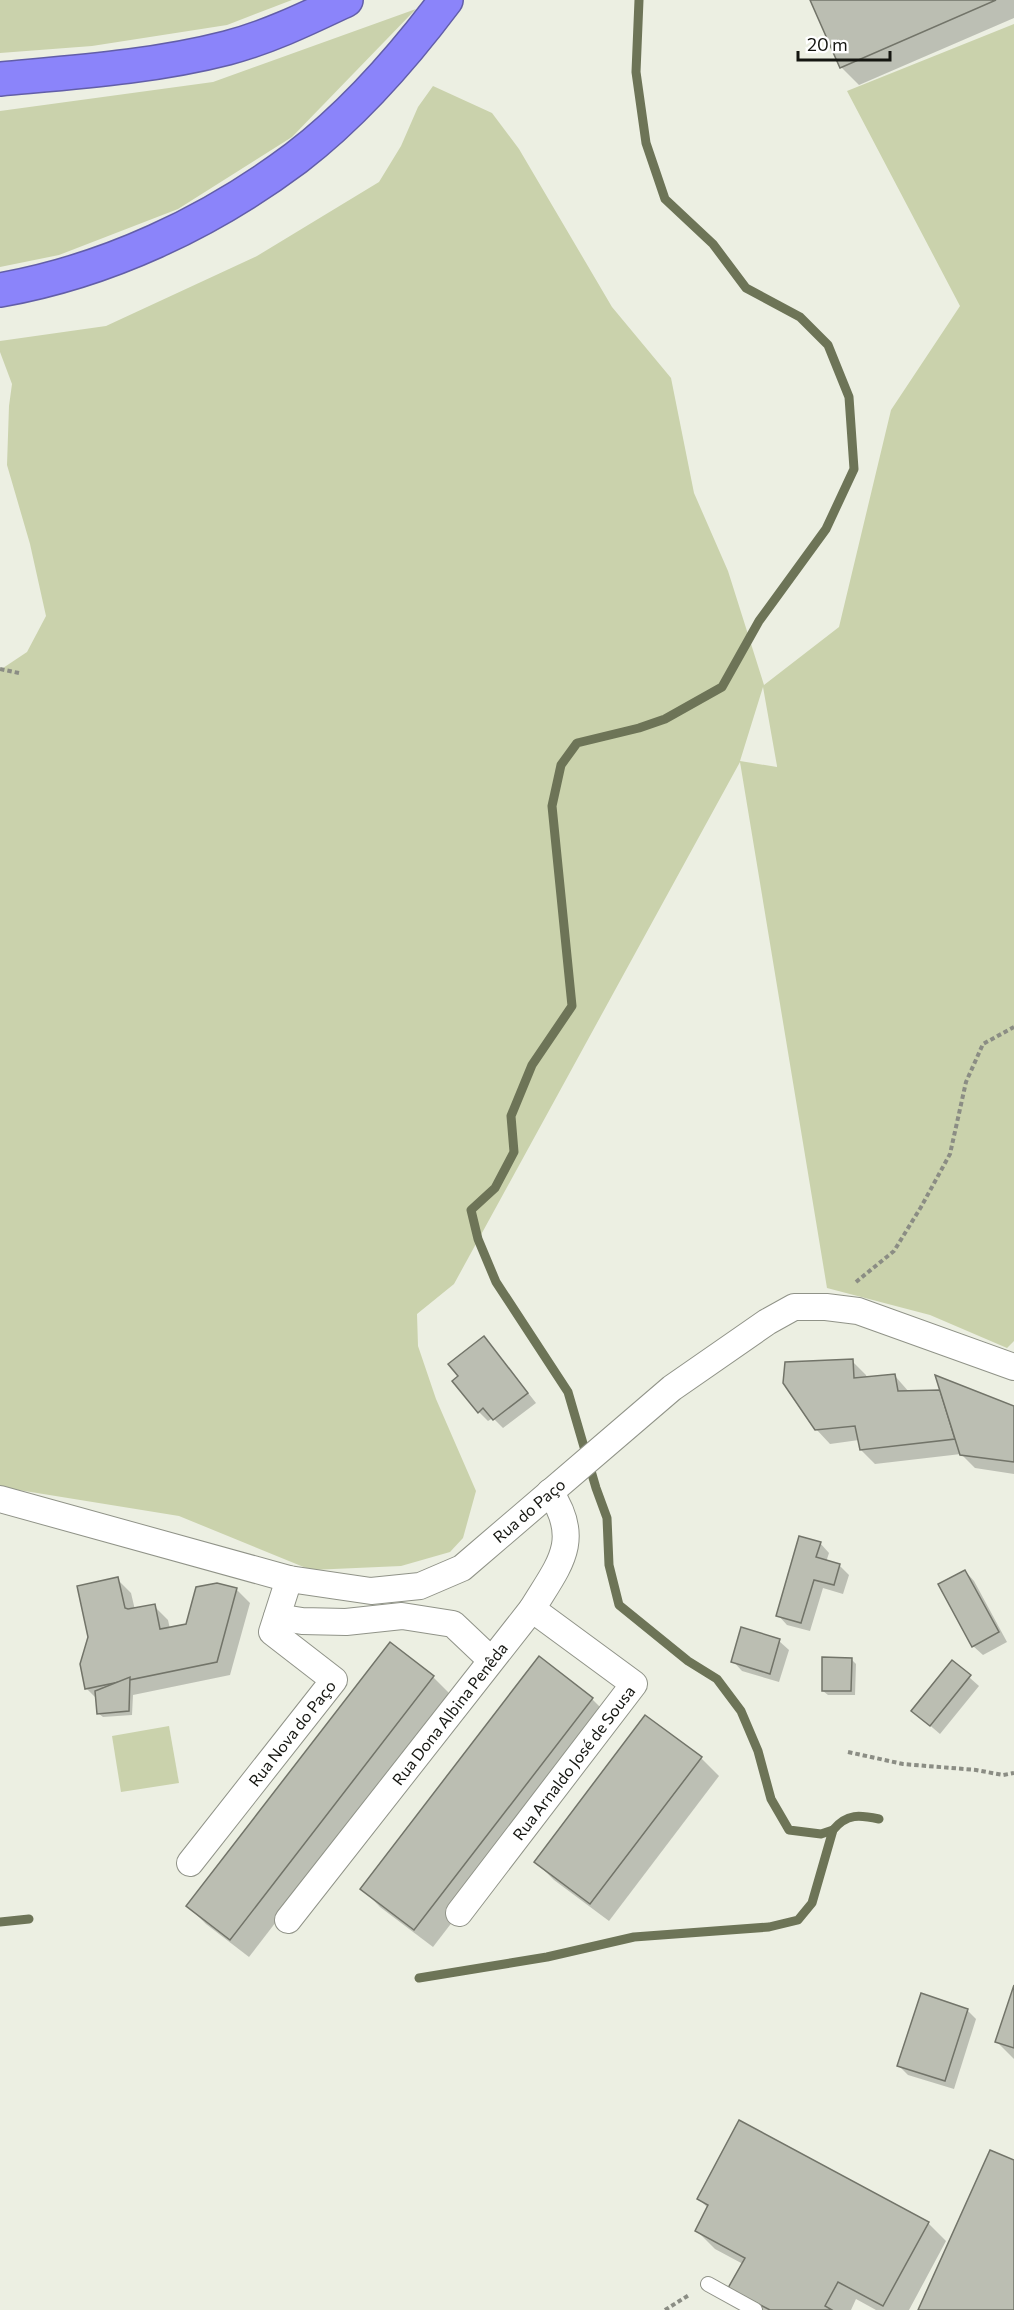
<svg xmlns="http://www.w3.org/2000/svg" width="1014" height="2310" viewBox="0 0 1014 2310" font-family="Commissioner,sans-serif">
<rect width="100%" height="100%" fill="#ecefe2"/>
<g fill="#cad2ac" fill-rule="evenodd">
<path d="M0,0H292L227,25L92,46L0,53Z"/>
<path d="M416,9L292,137L178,209L59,255L0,267V111L213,82Z"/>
<path d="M1014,24V1341L1007,1348L930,1315L827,1288L740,762L454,1284L417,1314L418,1346L436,1399L476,1491L463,1538L450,1552L401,1566L311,1570L179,1516L0,1487V670L27,652L46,616L30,544L7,465L9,406L12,384L0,352V341L106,326L257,256L379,182L401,146L418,107L433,86L492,113L519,149L612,307L671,378L694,493L728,571L764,685L839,627L891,410L960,306L847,91ZM763,687L777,766V767L740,761Z"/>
<path d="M169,1726L179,1783L121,1792L112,1736Z"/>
</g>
<g fill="#0003">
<path d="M812,0H1014V18L859,85L841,67Z"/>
<path d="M493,1348L536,1403L503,1428L493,1418L488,1421L479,1412L460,1377Z"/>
<path d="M852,1361L866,1375L867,1378L895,1376L909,1392L1014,1408V1474L975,1468L961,1454L875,1464L861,1450L859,1440L830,1444L816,1429Z"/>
<path d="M820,1543L829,1553L826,1562L839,1565L849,1575L843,1594L823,1588L810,1631L787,1625L778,1615Z"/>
<path d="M965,1571L974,1581L1007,1642L983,1655L973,1646Z"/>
<path d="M117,1579L131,1593L135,1610L154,1606L168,1620L170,1629L187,1625L236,1589L250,1603L230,1675L133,1695L132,1715L103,1717L98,1713L97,1699L86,1688Z"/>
<path d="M779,1641L789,1650L779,1682L742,1671L733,1661Z"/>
<path d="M851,1659L856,1664L855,1695H828L823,1691Z"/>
<path d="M952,1662L979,1686L940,1734L913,1711Z"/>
<path d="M433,1677L451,1695L249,1957L206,1924L188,1906Z"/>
<path d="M592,1699L610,1717L433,1947L380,1907L362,1888Z"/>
<path d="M701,1758L719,1776L609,1921L554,1880L536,1862Z"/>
<path d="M1014,1990V2059L997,2042Z"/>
<path d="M967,2010L976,2019L954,2089L908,2075L899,2066Z"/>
<path d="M699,2199L928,2223L946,2241L909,2310H876L856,2299L851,2310H756L748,2306L743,2264L715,2249L697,2231L708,2208Z"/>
</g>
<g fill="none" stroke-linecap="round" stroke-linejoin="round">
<g stroke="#6d7457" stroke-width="9">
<path d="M639,0L636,72L646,143L665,199L713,244L746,288L800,317L828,345L849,397L854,469L826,529L759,621L722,687L665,719L639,728L577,743L561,765L552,806L572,1006L532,1065L511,1116L514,1152L495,1188L471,1210L478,1239L496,1282L568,1392L596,1488L607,1518L609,1565L619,1605L688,1661L717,1679L741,1711L758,1751L771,1799L789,1830L821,1834L833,1830"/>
<path d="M0,1922L29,1919"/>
<path d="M419,1978L547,1957L634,1937L769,1927L798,1920L812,1903L833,1830C847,1813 860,1815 879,1819"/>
</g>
</g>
<g fill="#bbbeb2" stroke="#727469" stroke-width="1.5">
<path d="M810,0H996L840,68Z"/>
<path d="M484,1336L528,1393L493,1420L483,1408L478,1413L452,1381L458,1376L448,1364Z"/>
<path d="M853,1359L854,1378L895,1374L898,1391L940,1390L955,1439L860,1450L855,1426L815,1430L783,1383L785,1362Z"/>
<path d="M935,1375L1014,1406V1462L960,1455Z"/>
<path d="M799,1536L821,1542L816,1557L840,1564L834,1585L814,1580L801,1623L776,1616Z"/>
<path d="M965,1570L999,1632L972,1647L938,1584Z"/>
<path d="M118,1577L125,1608L128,1609L155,1604L160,1629L186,1624L196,1587L217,1583L237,1588L217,1662L85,1689L80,1664L88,1637L77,1586Z"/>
<path d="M741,1627L780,1639L770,1674L731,1662Z"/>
<path d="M390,1642L434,1676L230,1940L186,1906Z"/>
<path d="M539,1656L593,1698L414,1930L360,1889Z"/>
<path d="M822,1657L852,1658L851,1691H822Z"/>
<path d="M952,1660L971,1675L930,1726L911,1711Z"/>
<path d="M130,1677L129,1711L97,1714L95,1691Z"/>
<path d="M645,1715L702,1757L590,1904L534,1862Z"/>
<path d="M1014,1985V2048L995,2042Z"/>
<path d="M921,1993L968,2009L945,2081L897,2066Z"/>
<path d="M739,2120L929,2222L883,2306L838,2282L825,2306L832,2310H770L728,2288L745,2258L695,2231L708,2205L697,2199Z"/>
<path d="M990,2150L1014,2160V2310H918Z"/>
</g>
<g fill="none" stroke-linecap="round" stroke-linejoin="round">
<defs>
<path id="service" d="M708,2284L755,2310"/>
<g id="minor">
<path id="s1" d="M0,1499L289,1579L371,1591L420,1586L462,1568L672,1388L767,1322L794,1307H826L858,1311L1014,1367"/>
<path d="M277,1617L302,1621L346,1622L402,1616L453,1624L491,1660"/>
<path id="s2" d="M190,1863L334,1680L272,1632L289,1579"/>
<path id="s3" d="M459,1913L634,1684L532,1609"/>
<path id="s4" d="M288,1920L532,1609C558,1566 583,1541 550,1492"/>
</g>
<g id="motorway">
<path d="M0,79C76,72 153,67 227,48C269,37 308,18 346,0"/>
<path d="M0,290C107,271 209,223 296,158C351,116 404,56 446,0"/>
</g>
</defs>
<use href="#service" stroke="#909388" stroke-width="16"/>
<use href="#minor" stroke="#909388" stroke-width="28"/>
<use href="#motorway" stroke="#625ea8" stroke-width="36"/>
<g stroke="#8b8d84" stroke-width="4" stroke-dasharray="4.5 3" stroke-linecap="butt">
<path d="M0,669L19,673"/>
<path d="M856,1282L894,1251L921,1207L950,1154L966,1082L983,1044L1014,1027"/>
<path d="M848,1752L903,1764L976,1770L1003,1775L1014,1773"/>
<path d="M665,2310L689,2295"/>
</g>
<use href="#service" stroke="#fff" stroke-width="14"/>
<use href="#minor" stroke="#fff" stroke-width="26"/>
<use href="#motorway" stroke="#8b84fa" stroke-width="33"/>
</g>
<g text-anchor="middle" stroke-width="6" stroke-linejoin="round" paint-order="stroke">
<g font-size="16" fill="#151611" stroke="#fff">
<text dy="6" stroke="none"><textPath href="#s1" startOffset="566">Rua do Paço</textPath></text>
<text dy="6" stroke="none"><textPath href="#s4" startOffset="262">Rua Dona Albina Penêda</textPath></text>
<text dy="6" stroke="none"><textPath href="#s2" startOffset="165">Rua Nova do Paço</textPath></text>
<text dy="6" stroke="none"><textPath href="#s3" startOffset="189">Rua Arnaldo José de Sousa</textPath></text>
</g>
</g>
<path d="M798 51v9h92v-9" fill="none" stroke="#151611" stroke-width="3"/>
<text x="807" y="51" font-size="18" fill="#151611" stroke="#ffffff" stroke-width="4.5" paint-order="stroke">20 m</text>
</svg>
